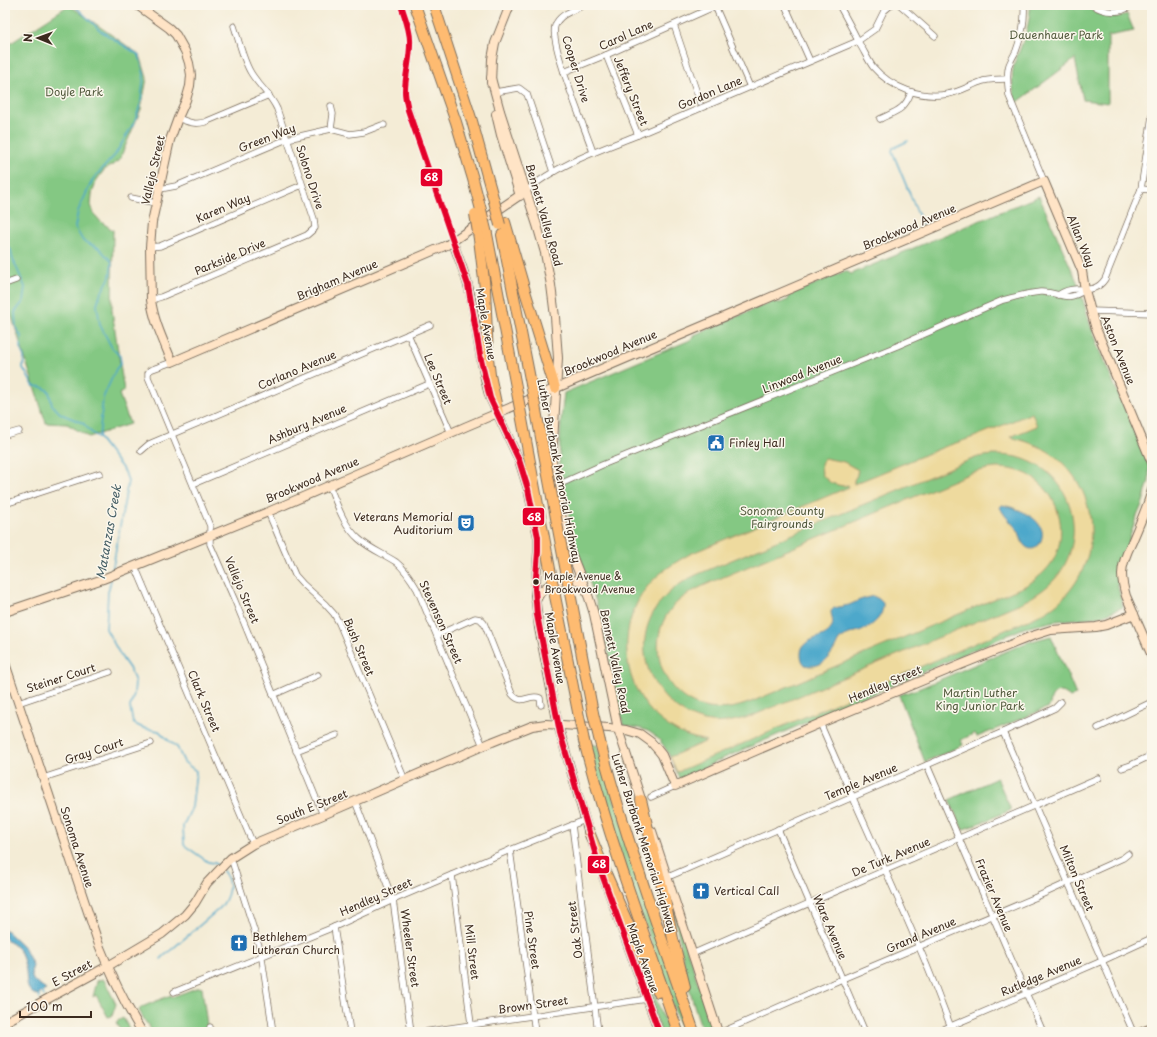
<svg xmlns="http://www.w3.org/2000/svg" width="1157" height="1037" viewBox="0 0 1157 1037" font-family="'Playpen Sans',sans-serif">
<rect width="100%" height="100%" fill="#fbf7ec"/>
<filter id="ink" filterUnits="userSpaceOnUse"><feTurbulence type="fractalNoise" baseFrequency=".025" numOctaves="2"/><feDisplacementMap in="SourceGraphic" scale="8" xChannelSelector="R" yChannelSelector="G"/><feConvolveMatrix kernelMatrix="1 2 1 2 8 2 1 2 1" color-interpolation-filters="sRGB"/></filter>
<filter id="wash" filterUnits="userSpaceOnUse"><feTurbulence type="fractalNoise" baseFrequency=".012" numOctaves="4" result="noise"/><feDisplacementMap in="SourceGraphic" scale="16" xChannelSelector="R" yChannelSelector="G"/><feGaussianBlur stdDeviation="0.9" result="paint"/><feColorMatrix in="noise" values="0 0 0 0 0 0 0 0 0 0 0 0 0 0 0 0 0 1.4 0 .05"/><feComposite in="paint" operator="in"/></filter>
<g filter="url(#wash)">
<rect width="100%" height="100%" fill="#f4ecd6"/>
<g fill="#84c883" stroke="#607950">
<path d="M69,5L140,55L147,78L141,109L119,161L104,170L96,181L92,194L91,205L94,214L101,222L113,230L112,310L124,391L119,394L130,424L89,437L67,424L46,423L5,296V47Z"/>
<path d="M1030,5H1083L1096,13L1105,16L1117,17L1127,14L1134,31L1108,36V103L1083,100L1075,59L1015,104C1014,92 1011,82 1013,70C1014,60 1019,53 1022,44C1027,32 1030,18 1030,5Z"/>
<path d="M1039,196L1079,286L1090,324L1097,342L1096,343L1149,464V481L1143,502L1135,521L1118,574V587L1123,607L1099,617L1055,621L1024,628L724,758L680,780C672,763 666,740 648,731C641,728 631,727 623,725L602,621L591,586L575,545L559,463L561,420L564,393L688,341L695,337L694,335L771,302H775L780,303L788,300L789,297L794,293L843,272H848L851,274Z"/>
<path d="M1051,636L1076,695L1070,697C1065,692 1057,689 1052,697C1050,700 1051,703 1049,707L977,737L975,733L961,740L963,745L925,762L899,695L918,689L1028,642Z"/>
<path d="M589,745H597L690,1032H682L620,852Z"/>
<path d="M997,778L1011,810L963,830L949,800Z"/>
<path d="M671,900L684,936L687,949L714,1032H703C693,1005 686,977 681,949C678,932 675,916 671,900Z"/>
<path d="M624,926L656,999L669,1032H661Z"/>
<path d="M102,979L104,980L116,1004L112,1016L108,1017L96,995L93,997L97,981Z"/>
<path d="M199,987L202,988L208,1032H153L145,1021L139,1010L142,1007L171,995L172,997Z"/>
<path d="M123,1018L131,1032H121L116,1022Z"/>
</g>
<g fill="#eeda9e" stroke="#94825e" fill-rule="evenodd">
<path d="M1032,413L1037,426L1010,437C1025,441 1039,445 1052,454C1100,489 1104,558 1062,599C1051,610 1038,616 1024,622L677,772L670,757L707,741C692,738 679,734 667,725C622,694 614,630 647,587C658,573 674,563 690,554L849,487L848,485L843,486L838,485L831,483L825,478L822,474L821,465L824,458L844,462L858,470L857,473V475L854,480V484L944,447L974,437ZM992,455C1006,455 1019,456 1031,462C1074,481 1086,537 1059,574C1050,586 1037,595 1023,602L752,716C738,720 724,724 710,722C662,715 629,660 652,615C662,596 677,584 696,575L962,463L978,457Z"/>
<path d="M996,468C1007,468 1019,470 1029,475C1058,492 1069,529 1054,559C1047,571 1037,579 1025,586L751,702C736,708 720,711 704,707C662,697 644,643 671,609C682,595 698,588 714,581L971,473L988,469Z"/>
</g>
<g fill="#4da8cb" stroke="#446974">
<path d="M1002,505C1014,507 1036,515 1041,528C1046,538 1036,556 1025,546C1021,542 1021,537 1019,532C1013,523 1004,517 1000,507Z"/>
<path d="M873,596L879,599L883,603C884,617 872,627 859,631C852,633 845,635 839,640C837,643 836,646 835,648C828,660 819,669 805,665C802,662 801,658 801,654C801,635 828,641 832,626C834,622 831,616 831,611L834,608L849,605L860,600Z"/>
<path d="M5,929L25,948L33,966L31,972L33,980L46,990L36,995C25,991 27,980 26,971C25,966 23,958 21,953C18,947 10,943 5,938Z"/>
</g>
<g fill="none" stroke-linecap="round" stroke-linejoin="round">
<g stroke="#4da8cb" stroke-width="1.5">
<path d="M74,5L101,31L139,55L144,74L141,102L135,121L115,155L93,179L78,211L75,227L83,241L99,248L112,262L110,277L99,297L97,305L100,325L112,348L120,356L121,363L116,369L103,398L99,438L125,472L128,481L112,572"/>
<path d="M908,141L893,148L892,151L923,226"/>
<path d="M5,155L7,156L8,160L5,164"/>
<path d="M5,243L11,250L12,257L25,287L23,302L15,312L16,328L21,336L20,348L24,357L23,368C28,374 29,381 34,386L42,387L49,391L52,405L61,414L83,423L91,432L99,438"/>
<path d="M111,580L108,592L106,629L122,658L131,671L135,682L134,694L130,707L133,723L143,728L159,731L168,740L177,747L184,762L196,771L192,807L183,826L184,845L208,862L215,863L219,867"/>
<path d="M161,959L164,956L220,908C229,897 233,882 223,871"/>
<path d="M41,990L44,996"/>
<path d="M38,994L40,998"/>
</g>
</g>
</g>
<g filter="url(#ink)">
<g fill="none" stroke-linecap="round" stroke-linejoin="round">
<defs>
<g id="street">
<path d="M401,5L410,33V54L405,87L406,100L427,167L453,242"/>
<path d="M584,5C574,10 559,14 555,26C549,43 586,131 593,152"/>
<path d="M785,5L810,61"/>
<path d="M839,5C846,18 853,30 859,43C864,51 868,60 873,67C891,88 921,99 948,94C960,92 971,85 983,81C991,79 999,79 1007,79"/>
<path d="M900,5L935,36"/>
<path d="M1024,5C1025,23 1022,34 1016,51C1014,55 1011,60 1009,65C1006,75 1008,86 1009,96L1044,181"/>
<path d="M1093,5C1104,13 1121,14 1132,5"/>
<path d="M715,6L750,87"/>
<path d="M674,25L700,102"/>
<path d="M606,55L638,135"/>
<path d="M564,72L606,55L718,5"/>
<path d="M495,92L519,88L527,94L553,172"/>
<path d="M331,106L333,114L331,129"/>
<path d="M178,118C187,122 195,125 205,122L269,95"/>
<path d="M880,119C896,111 905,110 911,92"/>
<path d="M160,189L176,186L287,139L331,129L350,134L364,132L382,125H384"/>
<path d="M1141,189L1152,190"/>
<path d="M526,191C559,163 601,150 640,134C713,103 785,72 858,41L875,29L884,11L891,5"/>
<path d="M131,198L156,203"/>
<path d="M150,247L160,246L302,185"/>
<path d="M5,284L16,280"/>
<path d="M1058,295C1064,291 1069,289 1076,289C1088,289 1097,291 1105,279L1141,189L1152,116"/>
<path d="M151,300L161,297L307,235L315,228L314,219L277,109C271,95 259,86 251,73C243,60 239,41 234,26"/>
<path d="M1092,311L1152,313"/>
<path d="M408,334L451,433"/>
<path d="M172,362L150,370L148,373V377L210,526V544L235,601L323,815"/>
<path d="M5,435L19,431"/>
<path d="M141,451L149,444L430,325"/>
<path d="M193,484L429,384"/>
<path d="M329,485C337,504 343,525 359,539C370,549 384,554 396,562C405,569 411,579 417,589L483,746"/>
<path d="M556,486L602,465L897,346L1003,300C1015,297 1028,293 1040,292C1061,291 1064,304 1085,290"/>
<path d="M5,504L100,473"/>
<path d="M268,512L295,575L303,584L325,604L334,614L339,623L405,780"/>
<path d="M135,566L253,844"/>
<path d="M437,635L475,618L480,619L484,623L512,694C523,707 528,693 540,698L541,705"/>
<path d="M273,695L318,675"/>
<path d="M18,703L110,672"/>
<path d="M820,723C852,797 886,870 918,945C931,973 941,1003 953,1032"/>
<path d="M1098,728L1152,702"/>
<path d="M1003,732L1133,1032"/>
<path d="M296,751L337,735"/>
<path d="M927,765L1043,1032"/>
<path d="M1122,768L1131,765L1152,755"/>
<path d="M43,778L151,743"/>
<path d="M651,797L675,786"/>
<path d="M355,801L393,900L411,1032"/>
<path d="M572,825L598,1032"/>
<path d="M778,829L865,1032"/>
<path d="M510,850L535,1032"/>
<path d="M231,858L261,952L273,1032"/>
<path d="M452,875L472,1032"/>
<path d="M668,877L1003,732L1055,708L1061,702"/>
<path d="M334,927L350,1032"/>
<path d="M692,954L1098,778"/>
<path d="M174,992L334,927L393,900L510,850L585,820"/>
<path d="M210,1027V1032"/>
<path d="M423,1032L647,999"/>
<path d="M722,1032L842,979L1034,898L1123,858L1128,854"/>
<path d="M937,1032L1102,961L1152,938"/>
</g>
<g id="secondary">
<path d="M137,5L169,28L176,35L185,51L189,63L191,75L190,86L186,100L178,118L170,140L152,222L150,247L151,300C154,322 164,342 172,362L447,245L526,191"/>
<path d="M491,78L500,111L537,225L545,253L551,285L555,317L558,358L552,460L553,473L566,540L589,598L594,614L618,729L643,805"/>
<path d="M491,83L492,59L495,43L510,5"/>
<path d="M496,114L501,135L520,196"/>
<path d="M453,242C458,257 465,273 469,289C477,325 479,362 490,398L519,460L528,489L538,537V552L535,595L539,628L558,725L590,837"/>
<path d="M1152,490C1147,508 1139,525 1132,542C1127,552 1122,563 1122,574C1122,582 1124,589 1126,596L1152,656"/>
<path d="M536,601C538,596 541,591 545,588C553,582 573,579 582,581"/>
<path d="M5,612L103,579L268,512L467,426L1044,181L1082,271L1085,290L1095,326L1152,463"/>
<path d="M5,663L99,945C111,975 125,1004 142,1032"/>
<path d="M652,831L718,1032"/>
<path d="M603,876L659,1032"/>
<path d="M5,1022L108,966L162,934L185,915L195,903L207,883L224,865L231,858L253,844L323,815L492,742L532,726L546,724L609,728L626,730L640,734L651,742L658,750L662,755L675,786C793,734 912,684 1032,636L1051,630L1096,627L1106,625L1134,614"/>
<path d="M1142,1032L1152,1028"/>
</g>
<g id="highway">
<path d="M415,5L456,122L473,179L481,210"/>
<path d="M434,5L472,121L494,201"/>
<path d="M505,222L525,291L555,388"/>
<path d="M487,234L516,387"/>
<path d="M502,235L531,384"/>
<path d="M479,239L485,288L488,358L490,375L498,413"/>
<path d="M570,593L593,713"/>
<path d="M555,596L578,712"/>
<path d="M584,741C609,840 645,936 678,1032"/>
<path d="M600,742C626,840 661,936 694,1032"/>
<path d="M641,800L664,895L673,939L685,987"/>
<path d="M589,832L607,876L658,992"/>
</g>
</defs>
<use href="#street" stroke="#7c6e5e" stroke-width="7"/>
<use href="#secondary" stroke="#7c6e5e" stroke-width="10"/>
<use href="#highway" stroke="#7c6e5e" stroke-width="12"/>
<use href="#street" stroke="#fff" stroke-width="5.5"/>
<use href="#secondary" stroke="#ffe4c6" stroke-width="8"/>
<use href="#highway" stroke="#febb71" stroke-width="10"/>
<defs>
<g id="highway-bridge">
<path d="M494,201L500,225"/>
<path d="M481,210L487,234"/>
<path d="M475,214L479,239"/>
<path d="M531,384L570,593"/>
<path d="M516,387L555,596"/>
<path d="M578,712L584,741"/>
<path d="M593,713L600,742"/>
</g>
</defs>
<use href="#highway-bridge" stroke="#7c6e5e" stroke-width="12" stroke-linecap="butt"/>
<use href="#highway-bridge" stroke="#febb71" stroke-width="10"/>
<defs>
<path id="bus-1" d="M401,5C405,18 411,31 410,44C410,60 405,76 405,91C405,98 407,104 408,110L468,285L481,360L490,398L519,460L528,489L538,537V552L535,589L537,615L560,733L599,866L659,1032"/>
</defs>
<use href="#bus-1" stroke="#fbf7ec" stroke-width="9"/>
<use href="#bus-1" stroke="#e4002b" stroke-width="6"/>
</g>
</g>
<defs>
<symbol id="civic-square" viewBox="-11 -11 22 22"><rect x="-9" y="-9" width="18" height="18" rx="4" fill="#1f6fb2" stroke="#fbf7ec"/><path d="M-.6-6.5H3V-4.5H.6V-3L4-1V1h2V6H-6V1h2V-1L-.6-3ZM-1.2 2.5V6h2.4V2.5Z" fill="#fff"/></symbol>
<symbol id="theatre-square" viewBox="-11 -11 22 22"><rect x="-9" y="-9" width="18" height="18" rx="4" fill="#1f6fb2" stroke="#fbf7ec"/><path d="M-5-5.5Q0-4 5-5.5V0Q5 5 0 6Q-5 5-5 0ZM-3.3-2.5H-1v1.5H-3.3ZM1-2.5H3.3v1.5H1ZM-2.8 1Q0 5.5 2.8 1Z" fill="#fff"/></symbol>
<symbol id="church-square" viewBox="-11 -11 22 22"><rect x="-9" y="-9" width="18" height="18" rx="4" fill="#1f6fb2" stroke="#fbf7ec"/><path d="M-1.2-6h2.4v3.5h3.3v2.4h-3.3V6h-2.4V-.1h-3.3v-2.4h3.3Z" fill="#fff"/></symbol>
</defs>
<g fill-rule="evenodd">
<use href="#civic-square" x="706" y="433" width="20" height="20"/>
<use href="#theatre-square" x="456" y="513" width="20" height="20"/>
<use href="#church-square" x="691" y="881" width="20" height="20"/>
<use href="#church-square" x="229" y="933" width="20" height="20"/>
</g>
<circle fill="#3b2a1e" stroke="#fbf7ec" stroke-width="1.5" cx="536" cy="582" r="3.5"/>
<g text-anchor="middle" stroke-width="3" stroke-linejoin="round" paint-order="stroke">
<g font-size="10" fill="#3b2a1e" stroke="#fbf7ec" text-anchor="start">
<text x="544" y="580">Maple Avenue &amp;<tspan x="544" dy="13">Brookwood Avenue</tspan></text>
</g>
<g font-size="11" fill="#3b2a1e" stroke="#fbf7ec">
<text transform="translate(626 35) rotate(-24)" y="4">Carol Lane</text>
<text transform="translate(576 69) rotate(73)" y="4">Cooper Drive</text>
<text transform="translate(631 91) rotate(68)" y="4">Jeffery Street</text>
<text transform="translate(710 93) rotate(-23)" y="4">Gordon Lane</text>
<text transform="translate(267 138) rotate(-21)" y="4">Green Way</text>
<text transform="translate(153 170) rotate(-77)" y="4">Vallejo Street</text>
<text transform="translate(310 177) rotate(72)" y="4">Solono Drive</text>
<text transform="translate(223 208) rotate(-23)" y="4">Karen Way</text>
<text transform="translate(544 215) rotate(74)" y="4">Bennett Valley Road</text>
<text transform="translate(909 227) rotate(-23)" y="4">Brookwood Avenue</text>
<text transform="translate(1081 241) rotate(68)" y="4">Allan Way</text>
<text transform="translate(230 257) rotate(-23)" y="4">Parkside Drive</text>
<text transform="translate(337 280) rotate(-23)" y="4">Brigham Avenue</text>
<text transform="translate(486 324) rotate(80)" y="4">Maple Avenue</text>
<text transform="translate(1118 350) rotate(68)" y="4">Aston Avenue</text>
<text transform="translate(610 353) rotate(-23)" y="4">Brookwood Avenue</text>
<text transform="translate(297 370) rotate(-23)" y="4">Corlano Avenue</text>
<text transform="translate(802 374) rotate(-22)" y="4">Linwood Avenue</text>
<text transform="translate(438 379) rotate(67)" y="4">Lee Street</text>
<text transform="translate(307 424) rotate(-23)" y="4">Ashbury Avenue</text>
<text transform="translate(559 471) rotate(79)" y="4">Luther Burbank Memorial Highway</text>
<text transform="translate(312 480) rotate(-23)" y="4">Brookwood Avenue</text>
<text transform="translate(242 590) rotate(67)" y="4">Vallejo Street</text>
<text transform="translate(441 622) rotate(66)" y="4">Stevenson Street</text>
<text transform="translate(359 647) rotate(67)" y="4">Bush Street</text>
<text transform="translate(555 648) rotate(80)" y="4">Maple Avenue</text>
<text transform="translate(615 661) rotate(78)" y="4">Bennett Valley Road</text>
<text transform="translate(61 678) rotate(-18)" y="4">Steiner Court</text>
<text transform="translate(885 684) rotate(-23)" y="4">Hendley Street</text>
<text transform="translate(204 701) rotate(67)" y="4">Clark Street</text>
<text transform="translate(94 751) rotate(-18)" y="4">Gray Court</text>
<text transform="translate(861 782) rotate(-23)" y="4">Temple Avenue</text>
<text transform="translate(312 807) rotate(-22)" y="4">South E Street</text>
<text transform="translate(644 843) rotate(72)" y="4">Luther Burbank Memorial Highway</text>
<text transform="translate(77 847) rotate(72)" y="4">Sonoma Avenue</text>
<text transform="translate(891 857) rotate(-23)" y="4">De Turk Avenue</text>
<text transform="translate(1077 878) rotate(67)" y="4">Milton Street</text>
<text transform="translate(994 895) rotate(67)" y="4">Frazier Avenue</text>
<text transform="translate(376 897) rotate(-24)" y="4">Hendley Street</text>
<text transform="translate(830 927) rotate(67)" y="4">Ware Avenue</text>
<text transform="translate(575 930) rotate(-97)" y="4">Oak Street</text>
<text transform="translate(921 935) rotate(-23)" y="4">Grand Avenue</text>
<text transform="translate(532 940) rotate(82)" y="4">Pine Street</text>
<text transform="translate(410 948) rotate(82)" y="4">Wheeler Street</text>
<text transform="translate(472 952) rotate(83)" y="4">Mill Street</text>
<text transform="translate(643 958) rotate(70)" y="4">Maple Avenue</text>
<text transform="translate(72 973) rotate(-28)" y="4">E Street</text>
<text transform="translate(1041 976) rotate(-23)" y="4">Rutledge Avenue</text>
<text transform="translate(533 1005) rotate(-8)" y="4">Brown Street</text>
</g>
<g font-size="11" fill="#51593c" stroke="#fbf7ec">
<text x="1056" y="39">Dauenhauer Park</text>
<text x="74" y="96">Doyle Park</text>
<text x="782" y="515">Sonoma County<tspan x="782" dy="13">Fairgrounds</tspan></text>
<text x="980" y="697">Martin Luther<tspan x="980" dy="13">King Junior Park</tspan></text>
</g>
<g font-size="11" fill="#3b2a1e" stroke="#fbf7ec" text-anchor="start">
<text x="729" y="447">Finley Hall</text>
<text x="453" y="521" text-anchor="end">Veterans Memorial<tspan x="453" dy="13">Auditorium</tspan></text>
<text x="714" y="895">Vertical Call</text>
<text x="252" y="941">Bethlehem<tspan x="252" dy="13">Lutheran Church</tspan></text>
</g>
<g font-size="12" font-style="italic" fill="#425c63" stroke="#fbf7ec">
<text transform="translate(109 532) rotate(-80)" y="4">Matanzas Creek</text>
</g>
</g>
<g stroke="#fbf7ec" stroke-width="1.5">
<rect x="420" y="168" width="23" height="19" rx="4" fill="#e4002b"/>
<rect x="522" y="507" width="23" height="19" rx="4" fill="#e4002b"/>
<rect x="587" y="855" width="23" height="19" rx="4" fill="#e4002b"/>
</g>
<g font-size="11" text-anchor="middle" font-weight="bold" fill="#fff">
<text x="431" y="181">68</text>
<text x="534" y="521">68</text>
<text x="599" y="868">68</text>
</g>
<rect width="1157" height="1037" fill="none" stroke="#fbf7ec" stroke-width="20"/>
<g transform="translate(38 38) rotate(271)" stroke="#fbf7ec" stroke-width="3" paint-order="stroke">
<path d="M0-3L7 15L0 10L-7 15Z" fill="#3b2a1e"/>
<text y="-6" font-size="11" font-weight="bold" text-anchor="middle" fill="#3b2a1e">N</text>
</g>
<path d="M20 1011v6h71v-6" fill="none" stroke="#3b2a1e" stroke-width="2"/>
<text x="26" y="1011" font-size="12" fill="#3b2a1e" stroke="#fbf7ec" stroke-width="3" paint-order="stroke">100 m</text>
</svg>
